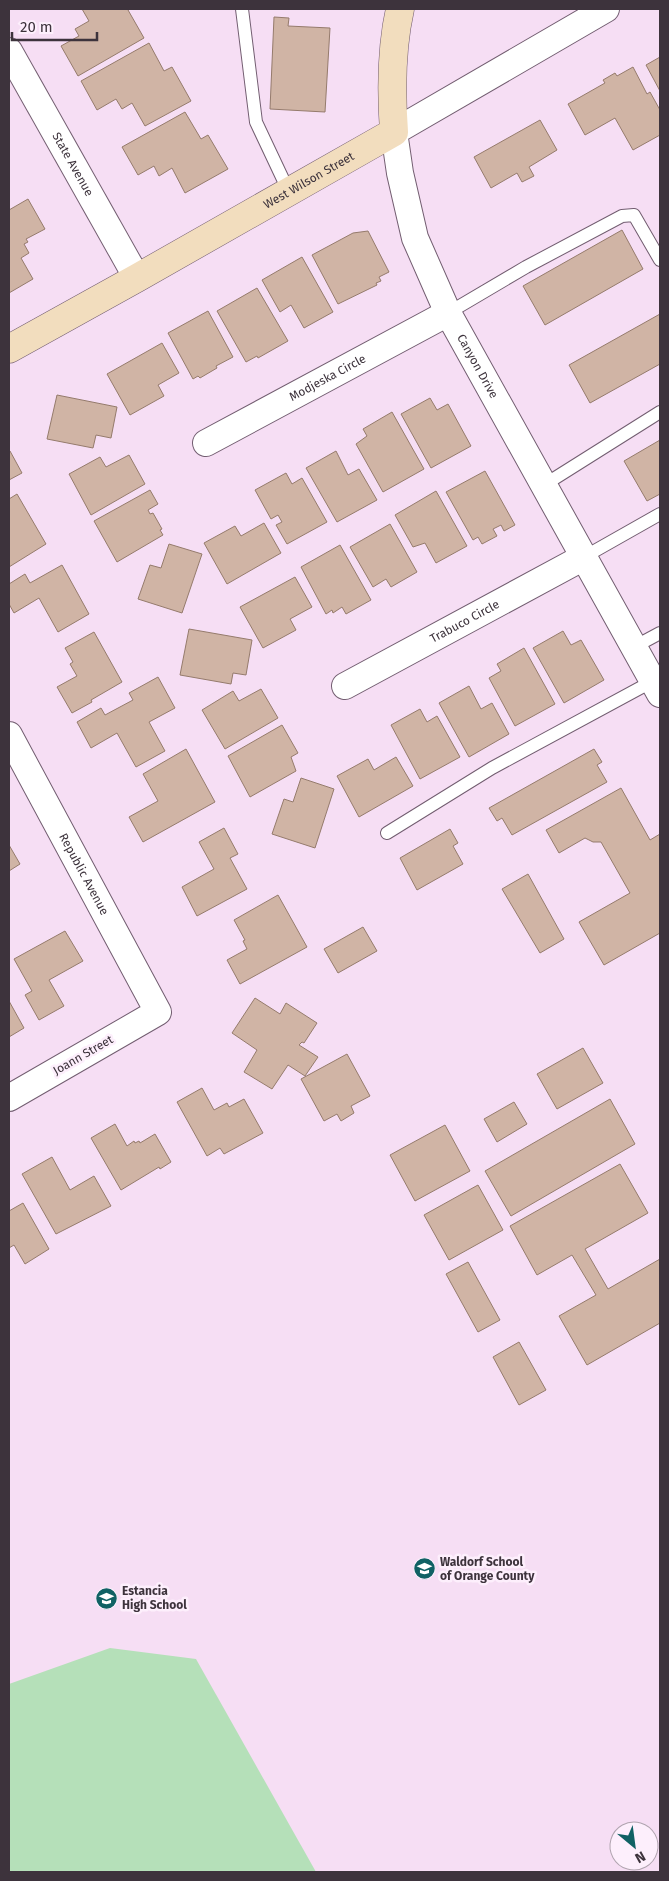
<svg xmlns="http://www.w3.org/2000/svg" width="669" height="1881" viewBox="0 0 669 1881" font-family="'Fira Sans',sans-serif">
<rect width="100%" height="100%" fill="#f6def4"/>
<path fill="#b5e0b9" d="M110,1648L196,1659L316,1872H9V1684Z"/>
<g fill="#d0b4a5" stroke="#957b6c">
<path d="M82,9H130L128,10L144,38L78,76L61,46L79,36L75,29L89,21Z"/>
<path d="M274,17L289,18L288,26L330,28L325,112L270,109Z"/>
<path d="M149,43L164,71L172,67L191,101L145,126L132,103L122,109L116,99L97,110L81,81Z"/>
<path d="M660,57V91L646,65Z"/>
<path d="M633,67L647,94L650,92L660,110V135L633,150L615,118L585,135L568,104L605,83L603,80L615,73L617,76Z"/>
<path d="M185,112L201,139L208,135L228,169L185,193L172,168L159,176L154,166L138,175L122,147Z"/>
<path d="M540,120L557,150L529,167L534,176L522,182L517,173L491,188L474,157Z"/>
<path d="M28,199L45,229L26,239L28,242L24,244L29,253L21,258L33,279L9,293V210Z"/>
<path d="M622,230L643,269L545,325L523,286Z"/>
<path d="M368,231L389,272L379,277L381,281L376,283L377,285L338,304L312,255L353,233Z"/>
<path d="M302,257L333,312L304,328L291,305L280,312L262,280Z"/>
<path d="M257,288L288,341L258,358L257,356L246,362L217,311Z"/>
<path d="M208,311L233,357L216,366L217,368L200,378L198,376L193,379L168,333Z"/>
<path d="M660,314V364L590,403L569,365Z"/>
<path d="M162,343L179,373L158,385L164,396L130,415L107,374Z"/>
<path d="M57,395L117,407L111,438L96,435L93,448L47,439Z"/>
<path d="M430,398L437,410L448,404L471,446L431,468L401,414Z"/>
<path d="M392,412L424,469L383,492L356,444L367,436L363,429Z"/>
<path d="M660,440V494L647,501L624,461Z"/>
<path d="M10,451L22,473L9,480V452Z"/>
<path d="M336,451L348,475L359,469L377,500L337,522L306,468Z"/>
<path d="M129,455L145,484L91,515L69,474L100,457L106,467Z"/>
<path d="M485,471L515,525L504,531L501,525L493,529L497,536L482,544L478,537L473,540L446,492Z"/>
<path d="M286,473L292,484L302,478L327,522L287,544L276,525L282,522L278,515L271,519L255,490Z"/>
<path d="M150,490L158,504L148,510L150,514L153,513L162,529L160,530L163,535L117,562L94,521Z"/>
<path d="M436,491L467,546L436,563L425,543L413,547L395,515Z"/>
<path d="M17,494L46,544L9,567V499Z"/>
<path d="M264,523L281,553L227,584L204,543L235,526L241,536Z"/>
<path d="M390,524L417,572L391,587L386,579L373,587L350,547Z"/>
<path d="M169,544L202,554L182,613L138,599L150,565L161,568Z"/>
<path d="M340,545L371,600L346,614L342,607L333,613L332,610L326,614L301,567Z"/>
<path d="M62,565L89,614L58,632L39,598L14,613L9,604V584L25,574L30,583Z"/>
<path d="M295,577L312,607L290,619L296,630L263,648L240,607Z"/>
<path d="M189,629L252,640L246,675L233,673L231,684L180,675Z"/>
<path d="M563,631L571,645L581,640L604,680L564,703L533,648Z"/>
<path d="M94,632L122,682L91,700L92,702L72,713L57,687L77,676L70,664L73,662L65,648Z"/>
<path d="M524,648L555,704L515,726L489,678L501,671L497,664Z"/>
<path d="M158,677L175,708L149,722L165,751L136,767L117,733L91,748L77,722L101,708L105,715L133,700L129,693Z"/>
<path d="M469,686L481,709L492,703L509,734L469,757L439,703Z"/>
<path d="M261,689L278,718L225,749L202,710L233,691L239,701Z"/>
<path d="M420,709L427,722L437,716L460,757L420,779L391,725Z"/>
<path d="M282,725L298,753L291,757L296,771L250,797L228,756Z"/>
<path d="M186,749L215,802L143,842L129,817L158,801L143,774Z"/>
<path d="M594,749L602,762L597,765L607,782L512,835L502,818L497,821L489,808Z"/>
<path d="M396,757L413,786L359,817L337,776L368,759L374,770Z"/>
<path d="M301,778L334,789L315,848L272,834L284,799L293,802Z"/>
<path d="M621,788L650,840L660,834V933L604,965L579,922L630,893L601,842H593L585,838L559,853L546,830Z"/>
<path d="M224,828L238,854L230,858L247,889L197,916L182,887L214,869L199,842Z"/>
<path d="M450,829L458,843L453,846L463,864L417,890L400,858Z"/>
<path d="M9,845L20,864L9,871Z"/>
<path d="M528,874L564,939L540,953L502,889Z"/>
<path d="M278,895L307,947L240,984L227,960L247,949L243,941L245,940L234,920Z"/>
<path d="M363,927L377,951L338,973L324,949Z"/>
<path d="M65,931L83,961L49,980L64,1006L39,1020L25,995L32,991L14,959Z"/>
<path d="M255,998L280,1014L286,1003L317,1023L304,1043L302,1042L299,1045L318,1057L305,1076L288,1065L272,1089L244,1072L257,1050L232,1033Z"/>
<path d="M9,1001L24,1028L9,1037Z"/>
<path d="M583,1048L603,1083L557,1109L537,1074Z"/>
<path d="M347,1054L370,1096L351,1106L354,1113L341,1121L337,1114L324,1121L301,1079Z"/>
<path d="M202,1088L214,1110L227,1103L229,1107L244,1099L263,1133L224,1154L220,1148L207,1156L177,1102Z"/>
<path d="M610,1099L635,1144L511,1216L485,1171Z"/>
<path d="M514,1102L527,1124L497,1142L484,1119Z"/>
<path d="M115,1124L127,1146L134,1141L135,1143L139,1141L140,1143L155,1134L171,1162L160,1169L159,1167L121,1190L91,1138Z"/>
<path d="M445,1125L470,1171L415,1201L390,1155Z"/>
<path d="M52,1157L70,1190L94,1176L111,1206L56,1234L22,1174Z"/>
<path d="M620,1164L648,1213L585,1249L608,1289L660,1259V1323L587,1365L559,1316L596,1295L572,1255L537,1275L510,1226Z"/>
<path d="M478,1185L503,1230L449,1260L424,1215Z"/>
<path d="M23,1203L49,1249L25,1264L14,1245L9,1248V1211Z"/>
<path d="M468,1262L500,1320L478,1332L446,1274Z"/>
<path d="M519,1342L546,1390L519,1405L493,1357Z"/>
</g>
<g fill="none" stroke-linecap="round" stroke-linejoin="round">
<defs>
<g id="lane">
<path d="M242,9L256,122L289,192"/>
<path d="M448,313L526,267L622,216L634,215L660,260"/>
<path d="M544,485L660,412"/>
<path d="M584,557L660,514"/>
<path d="M634,647L660,633"/>
<path d="M387,833L492,768L653,681"/>
</g>
<g id="street">
<path id="s1" d="M606,9L394,132L400,173L415,238L448,313L660,694"/>
<path id="s2" d="M9,51L137,278"/>
<path id="s3" d="M206,443L448,313"/>
<path id="s4" d="M345,686L584,557"/>
<path id="s5" d="M9,735L158,1012L9,1098"/>
</g>
<g id="secondary">
<path id="s6" d="M9,349L137,278L394,132C391,91 391,49 400,9"/>
</g>
</defs>
<use href="#lane" stroke="#725d70" stroke-width="14"/>
<use href="#street" stroke="#725d70" stroke-width="28"/>
<use href="#secondary" stroke="#725d70" stroke-width="29"/>
<use href="#lane" stroke="#fff" stroke-width="12"/>
<use href="#street" stroke="#fff" stroke-width="26"/>
<use href="#secondary" stroke="#f2ddbe" stroke-width="28"/>
</g>
<defs>
<symbol id="school-disc" viewBox="-11 -11 22 22"><circle r="9.5" fill="#106164" stroke="#fdeffc"/><path d="M0-5L7-2L0 1L-7-2ZM-4 1L0 2.5L4 1V4Q0 6-4 4Z" fill="#fff"/></symbol>
</defs>
<g fill-rule="evenodd">
<use href="#school-disc" x="412" y="1556" width="25" height="25"/>
<use href="#school-disc" x="94" y="1586" width="25" height="25"/>
</g>
<g text-anchor="middle" stroke-width="5" stroke-linejoin="round" paint-order="stroke">
<g font-size="12" fill="#3d333c" stroke="#fdeffc">
<text dy="4" stroke="none"><textPath href="#s2" startOffset="130">State Avenue</textPath></text>
<text dy="4" stroke="none"><textPath href="#s6" startOffset="344">West Wilson Street</textPath></text>
<text dy="4" stroke="none"><textPath href="#s1" startOffset="496">Canyon Drive</textPath></text>
<text dy="4" stroke="none"><textPath href="#s3" startOffset="138">Modjeska Circle</textPath></text>
<text dy="4" stroke="none"><textPath href="#s4" startOffset="136">Trabuco Circle</textPath></text>
<text dy="4" stroke="none"><textPath href="#s5" startOffset="158">Republic Avenue</textPath></text>
<text transform="translate(83 1055) rotate(-30)" y="4">Joann Street</text>
</g>
<g font-size="12" font-weight="bold" fill="#3d333c" stroke="#fdeffc" text-anchor="start">
<text x="440" y="1566">Waldorf School<tspan x="440" dy="14">of Orange County</tspan></text>
<text x="122" y="1595">Estancia<tspan x="122" dy="14">High School</tspan></text>
</g>
</g>
<rect width="669" height="1881" fill="none" stroke="#3d333c" stroke-width="20"/>
<g transform="translate(634 1846) rotate(151)"><circle r="24" fill="#fdeffc" stroke="#b0a4af"/>
<path d="M0-4L9 19L0 12L-9 19Z" fill="#106164"/>
<text y="-8" font-size="14" font-weight="bold" text-anchor="middle" fill="#3d333c">N</text>
</g>
<path d="M12 32v8h85v-8" fill="none" stroke="#3d333c" stroke-width="2.5"/>
<text x="20" y="32" font-size="15" fill="#3d333c" stroke="#fdeffc" stroke-width="4" paint-order="stroke">20 m</text>
</svg>
